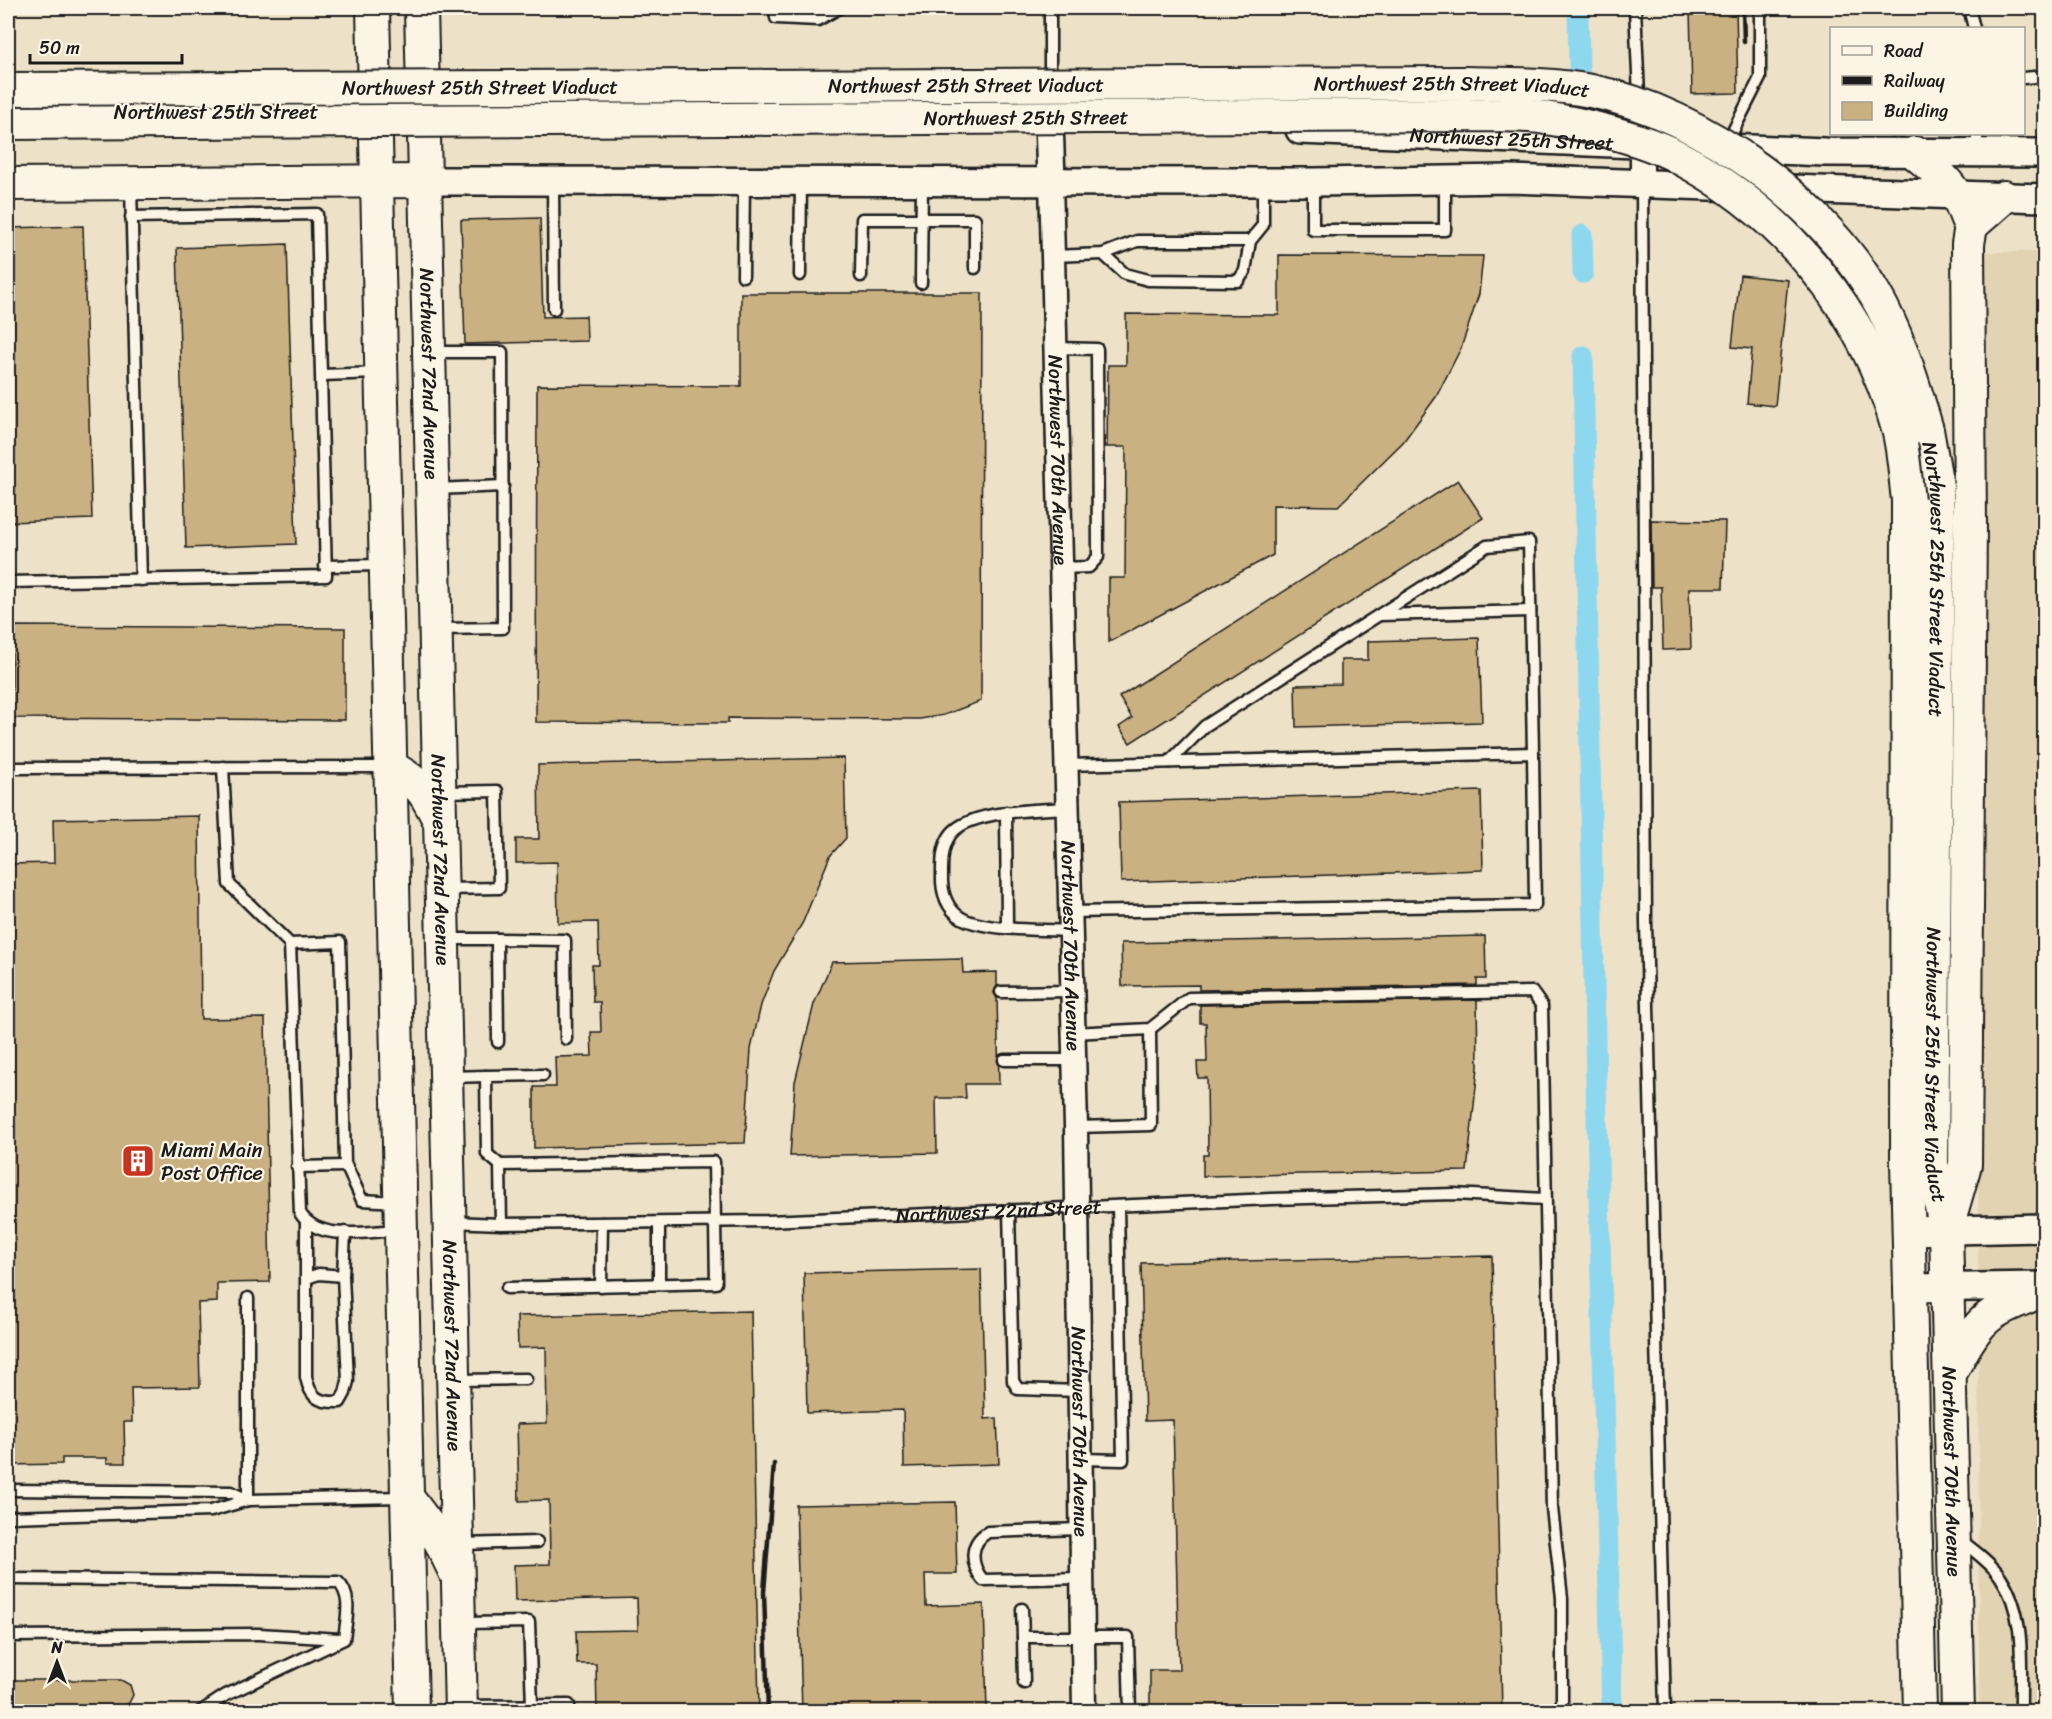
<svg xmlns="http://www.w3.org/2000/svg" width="2052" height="1719" viewBox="0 0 2052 1719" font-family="Sriracha,sans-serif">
<rect width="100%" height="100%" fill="#ede1c7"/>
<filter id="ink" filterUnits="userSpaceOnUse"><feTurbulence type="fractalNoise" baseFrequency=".0167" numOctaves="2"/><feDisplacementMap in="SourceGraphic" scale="12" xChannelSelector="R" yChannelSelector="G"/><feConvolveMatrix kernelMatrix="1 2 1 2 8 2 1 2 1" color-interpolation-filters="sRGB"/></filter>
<g filter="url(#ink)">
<path fill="#e2d3b2" d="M1977,252H2044V1712L1979,1711Z"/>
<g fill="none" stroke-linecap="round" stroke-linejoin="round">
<g stroke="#8ed8ef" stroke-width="21">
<path d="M1578,8L1580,124"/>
<path d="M1582,235L1583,273"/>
<path d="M1583,356L1595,1041L1612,1712"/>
</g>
</g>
<g fill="#cab181" stroke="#1c1c1c" stroke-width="1.5">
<path d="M1690,8H1736L1738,93L1692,94Z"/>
<path d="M540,218L543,317L586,316L587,341L465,344L461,220Z"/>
<path d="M83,226L92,519L8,522V228Z"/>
<path d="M287,244L296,544L186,548L177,248Z"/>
<path d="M1279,255L1483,256L1479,294L1461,348L1436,397L1403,442L1338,506L1273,505V555L1109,642V578H1125L1126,447H1107L1108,365H1126V314L1279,315Z"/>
<path d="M1740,275L1788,280L1775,406L1747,403L1752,349L1732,347Z"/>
<path d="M741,293H982L981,701L944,715L920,719L728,718V723L536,722L537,385L741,386Z"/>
<path d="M1458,480L1483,518L1130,743L1119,727L1132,718L1119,697Z"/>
<path d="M1651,520L1725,521L1723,588H1689L1691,649L1663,650L1661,587H1652Z"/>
<path d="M12,626L345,628V720L12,718Z"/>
<path d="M1479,638L1482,722L1296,727L1295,685L1341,684V660H1368V641Z"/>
<path d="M844,758L846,838L830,856L803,922L774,971L761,1005L751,1049L745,1143L534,1148V1087H556L555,1057L592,1056L591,1032H601L600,1002H593L592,965H599L598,922L558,923L557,862L516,863V839H539L538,765Z"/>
<path d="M1481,791L1483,870L1121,882L1119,802Z"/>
<path d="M199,816L201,1019L265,1018L270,1282L217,1283V1302L198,1303L200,1387L131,1388L132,1422H124L125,1463H107V1458H62V1464L8,1465V864L54,863L53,819Z"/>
<path d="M1485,936L1486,979H1477V985L1199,990V985L1122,986L1121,943Z"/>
<path d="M962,959L963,973L997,972V986L994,993L997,998L999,1084H965L966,1098H936L937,1153L790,1156L795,1082L814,1004L832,962Z"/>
<path d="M1477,1000L1478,1067L1467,1171L1203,1176V1155H1208L1207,1078H1198L1197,1062H1207L1206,1023H1200V1005Z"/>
<path d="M1492,1256L1502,1712H1150V1670H1179L1173,1420L1145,1421L1141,1263Z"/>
<path d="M981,1269L985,1419L997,1418L999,1464L904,1467L903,1410L807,1413L804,1273Z"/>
<path d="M751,1311L759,1712H597L596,1664H577L576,1631L638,1630L637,1598L515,1601L514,1565L550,1564L549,1500L519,1501L517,1424L547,1423L546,1347L518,1348L517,1316Z"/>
<path d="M955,1502L957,1574H925L926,1606L984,1604L987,1712H802L796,1505Z"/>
<path d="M8,1680H121L130,1685L133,1695L129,1703L116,1712H8Z"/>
</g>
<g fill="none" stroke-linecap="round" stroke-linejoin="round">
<defs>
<g id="service">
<path d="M775,8L776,18L818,20L839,8"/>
<path d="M1050,8V84"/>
<path d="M1635,8L1641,139"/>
<path d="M1969,8L1974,28"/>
<path d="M2024,78L2044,76"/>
<path d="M1977,134V153"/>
<path d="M1726,145L1760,78V8"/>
<path d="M553,181L554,309"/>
<path d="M1313,182V230H1445V180"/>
<path d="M1642,183L1646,923L1665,1712"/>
<path d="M131,187L141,580"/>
<path d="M1103,254L1125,274L1148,280L1238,281L1245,271L1250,241L1263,225V182"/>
<path d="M1053,256L1103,254L1137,241H1250"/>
<path d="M800,275L801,181"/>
<path d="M743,276L744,181"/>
<path d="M861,276L862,219H975V268"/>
<path d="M921,283L922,181"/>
<path d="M1055,348L1097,349L1098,557L1089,567L1061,568"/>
<path d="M433,352H502L503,628L439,629"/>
<path d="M322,375L378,373"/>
<path d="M436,489L503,486"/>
<path d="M325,566L382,565"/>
<path d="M8,582L326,576L317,214L131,217"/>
<path d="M1380,615L1530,611"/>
<path d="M1169,762L1205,726L1487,546L1529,542L1533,753"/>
<path d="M1066,765L1533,753L1535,905L1069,912"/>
<path d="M223,767L229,884L290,944L300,1213C319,1243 367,1231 398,1230"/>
<path d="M8,768L388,767"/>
<path d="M443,792L497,791L499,888L446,889"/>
<path d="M1067,808C1039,810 964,810 949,837C941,850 942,867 942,882C943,899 951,915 968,921C996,931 1039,929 1069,931"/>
<path d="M1006,812L1007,926"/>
<path d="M447,939H497"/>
<path d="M290,944L340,942L345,1163L362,1200L397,1202"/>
<path d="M1001,992L1071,991"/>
<path d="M1073,1033L1150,1029L1189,998L1532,992L1542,1006L1552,1508L1562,1598V1712"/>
<path d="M498,1042L497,939L565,940L566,1039"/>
<path d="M1004,1060H1074"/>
<path d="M450,1077L486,1076"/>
<path d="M1076,1127L1151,1125L1150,1029"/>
<path d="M500,1165L714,1162L716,1283L507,1288"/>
<path d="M297,1167L345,1166"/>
<path d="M1009,1210L1013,1381L1018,1389L1079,1391"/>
<path id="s1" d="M451,1222L501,1224L768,1221L1271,1199L1454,1194L1545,1199"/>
<path d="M306,1223V1377C310,1398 319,1403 340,1402L345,1393L348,1381L343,1276L345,1232"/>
<path d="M659,1223V1284"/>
<path d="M501,1224L500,1165L487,1154L486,1076L543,1075"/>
<path d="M307,1278L319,1274L343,1276"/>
<path d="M601,1286L602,1223"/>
<path d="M248,1298V1500"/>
<path d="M455,1380L526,1379"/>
<path d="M1081,1459L1123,1460L1118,1206"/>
<path d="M8,1490L231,1492L248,1500"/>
<path d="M8,1517L211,1511L248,1500L404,1497"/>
<path d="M1081,1529L988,1532C969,1543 970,1564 983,1580L1081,1578"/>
<path d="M1959,1539C1973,1550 1990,1562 2000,1576C2027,1616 2020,1666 2021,1712"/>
<path d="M460,1544L537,1542"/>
<path d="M8,1579L338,1582C353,1596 346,1620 344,1639L226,1695L200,1712"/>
<path d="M1022,1609L1023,1637"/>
<path d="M462,1623L529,1622L532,1705"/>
<path d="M8,1636L259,1634L340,1639"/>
<path d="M1024,1683L1023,1637H1128L1130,1712"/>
<path d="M462,1706L569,1705V1712"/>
</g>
<g id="minor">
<path d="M1642,145V183"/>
<path id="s2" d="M1051,181L1076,1127L1084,1712"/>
</g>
<g id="tertiary">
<path d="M1049,120L1051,181"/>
<path id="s3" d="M1300,130L1825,152L2044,153"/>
<path d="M424,181L1314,182L1510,179L2044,198"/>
<path d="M1910,1231L2044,1228"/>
<path d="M1910,1288L2044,1286"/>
</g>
<g id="secondary">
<path d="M373,8L412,1712"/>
<path id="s4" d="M421,8L461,1712"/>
<path d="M1915,153C1933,168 1951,183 1961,204C1965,212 1965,218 1971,226L1968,244L1970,524L1965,1165L1947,1227"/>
<path d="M8,184L424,181"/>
<path d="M1971,226L2004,197"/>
<path id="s5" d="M1927,430L1937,486L1938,518L1932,1164L1946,1230L1958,1712"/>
<path d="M1908,500L1907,1162L1920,1712"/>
<path d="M390,767C419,781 425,792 439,820"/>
<path d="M1951,1372C1982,1314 1984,1315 2044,1290"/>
<path d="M407,1497L440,1541L455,1572"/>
</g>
</defs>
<use href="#service" stroke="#1c1c1c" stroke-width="15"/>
<use href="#minor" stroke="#1c1c1c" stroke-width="27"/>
<use href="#tertiary" stroke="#1c1c1c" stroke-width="32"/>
<use href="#secondary" stroke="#1c1c1c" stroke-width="36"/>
<use href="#service" stroke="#fcf5e5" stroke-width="10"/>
<use href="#minor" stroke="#fcf5e5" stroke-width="22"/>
<use href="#tertiary" stroke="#fcf5e5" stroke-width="27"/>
<use href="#secondary" stroke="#fcf5e5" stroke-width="32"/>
<g stroke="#1c1c1c" stroke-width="4.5">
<path d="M1743,8L1744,42"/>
<path d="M768,1712L764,1592L774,1464"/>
</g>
<defs>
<g id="secondary-bridge">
<path id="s6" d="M8,89L1464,83C1506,84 1549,83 1591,91C1703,113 1829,205 1882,307C1902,346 1915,388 1927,430"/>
<path id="s7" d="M8,123L1467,115C1490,116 1516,114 1539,117C1580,123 1642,138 1678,157C1785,213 1866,312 1898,429C1904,451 1905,477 1908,500"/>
</g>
</defs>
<use href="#secondary-bridge" stroke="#1c1c1c" stroke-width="36" stroke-linecap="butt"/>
<use href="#secondary-bridge" stroke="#fcf5e5" stroke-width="32"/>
</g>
</g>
<defs>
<symbol id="building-square" viewBox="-11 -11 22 22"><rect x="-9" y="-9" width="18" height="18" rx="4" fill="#c8321e" stroke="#fcf5e5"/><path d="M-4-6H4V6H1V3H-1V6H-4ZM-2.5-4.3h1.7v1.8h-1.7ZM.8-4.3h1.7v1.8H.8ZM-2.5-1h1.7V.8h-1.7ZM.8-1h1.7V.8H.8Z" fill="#fff"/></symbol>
</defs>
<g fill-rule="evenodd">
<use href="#building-square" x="119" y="1142" width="38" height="38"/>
</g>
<g text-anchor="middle" stroke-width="4.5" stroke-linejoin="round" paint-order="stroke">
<g font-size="20" fill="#1c1c1c" stroke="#fcf5e5">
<text dy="7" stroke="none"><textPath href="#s6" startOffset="958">Northwest 25th Street Viaduct</textPath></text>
<text dy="7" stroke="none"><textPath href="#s6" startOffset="472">Northwest 25th Street Viaduct</textPath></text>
<text dy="7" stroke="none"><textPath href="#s6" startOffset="1444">Northwest 25th Street Viaduct</textPath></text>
<text x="216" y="119">Northwest 25th Street</text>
<text dy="7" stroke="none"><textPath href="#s7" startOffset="1018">Northwest 25th Street</textPath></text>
<text dy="7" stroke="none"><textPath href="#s3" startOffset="212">Northwest 25th Street</textPath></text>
<text dy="7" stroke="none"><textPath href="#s4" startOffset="366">Northwest 72nd Avenue</textPath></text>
<text dy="7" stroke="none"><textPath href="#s2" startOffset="279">Northwest 70th Avenue</textPath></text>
<text dy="7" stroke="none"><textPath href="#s5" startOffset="150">Northwest 25th Street Viaduct</textPath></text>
<text dy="7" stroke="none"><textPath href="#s4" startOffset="852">Northwest 72nd Avenue</textPath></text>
<text dy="7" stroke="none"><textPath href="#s2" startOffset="765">Northwest 70th Avenue</textPath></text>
<text dy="7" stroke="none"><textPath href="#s5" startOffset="636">Northwest 25th Street Viaduct</textPath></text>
<text dy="7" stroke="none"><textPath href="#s1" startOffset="548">Northwest 22nd Street</textPath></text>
<text dy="7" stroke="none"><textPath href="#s4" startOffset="1338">Northwest 72nd Avenue</textPath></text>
<text dy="7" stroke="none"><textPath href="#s2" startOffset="1251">Northwest 70th Avenue</textPath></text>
<text dy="7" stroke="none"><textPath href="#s5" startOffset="1044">Northwest 70th Avenue</textPath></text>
</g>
<g font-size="20" fill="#1c1c1c" stroke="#fcf5e5" text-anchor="start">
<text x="161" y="1157">Miami Main<tspan x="161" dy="23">Post Office</tspan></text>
</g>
</g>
<rect width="2052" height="1719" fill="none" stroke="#fcf5e5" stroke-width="30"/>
<rect x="15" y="15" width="2022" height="1689" fill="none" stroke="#1c1c1c" stroke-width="2" filter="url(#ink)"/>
<rect x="1830" y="27" width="195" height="108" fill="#fcf5e5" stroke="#a29e95" stroke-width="1.5"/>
<rect x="1842" y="46" width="30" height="9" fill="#fcf5e5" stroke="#a29e95" stroke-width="1.5"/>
<text x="1884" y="57" font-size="18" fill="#1c1c1c">Road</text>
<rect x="1842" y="76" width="30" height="9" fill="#1c1c1c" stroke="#a29e95" stroke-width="1.5"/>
<text x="1884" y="87" font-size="18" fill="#1c1c1c">Railway</text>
<rect x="1842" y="102" width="30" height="18" fill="#cab181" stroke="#a29e95" stroke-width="1.5"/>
<text x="1884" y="117" font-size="18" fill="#1c1c1c">Building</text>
<g transform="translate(57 1662)" stroke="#fcf5e5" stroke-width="4.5" paint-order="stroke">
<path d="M0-4.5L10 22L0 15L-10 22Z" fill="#1c1c1c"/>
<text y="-9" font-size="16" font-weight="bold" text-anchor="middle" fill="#1c1c1c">N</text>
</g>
<path d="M30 54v9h152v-9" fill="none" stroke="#1c1c1c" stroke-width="3"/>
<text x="39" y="54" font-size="18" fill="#1c1c1c" stroke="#fcf5e5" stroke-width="4.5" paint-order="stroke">50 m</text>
</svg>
